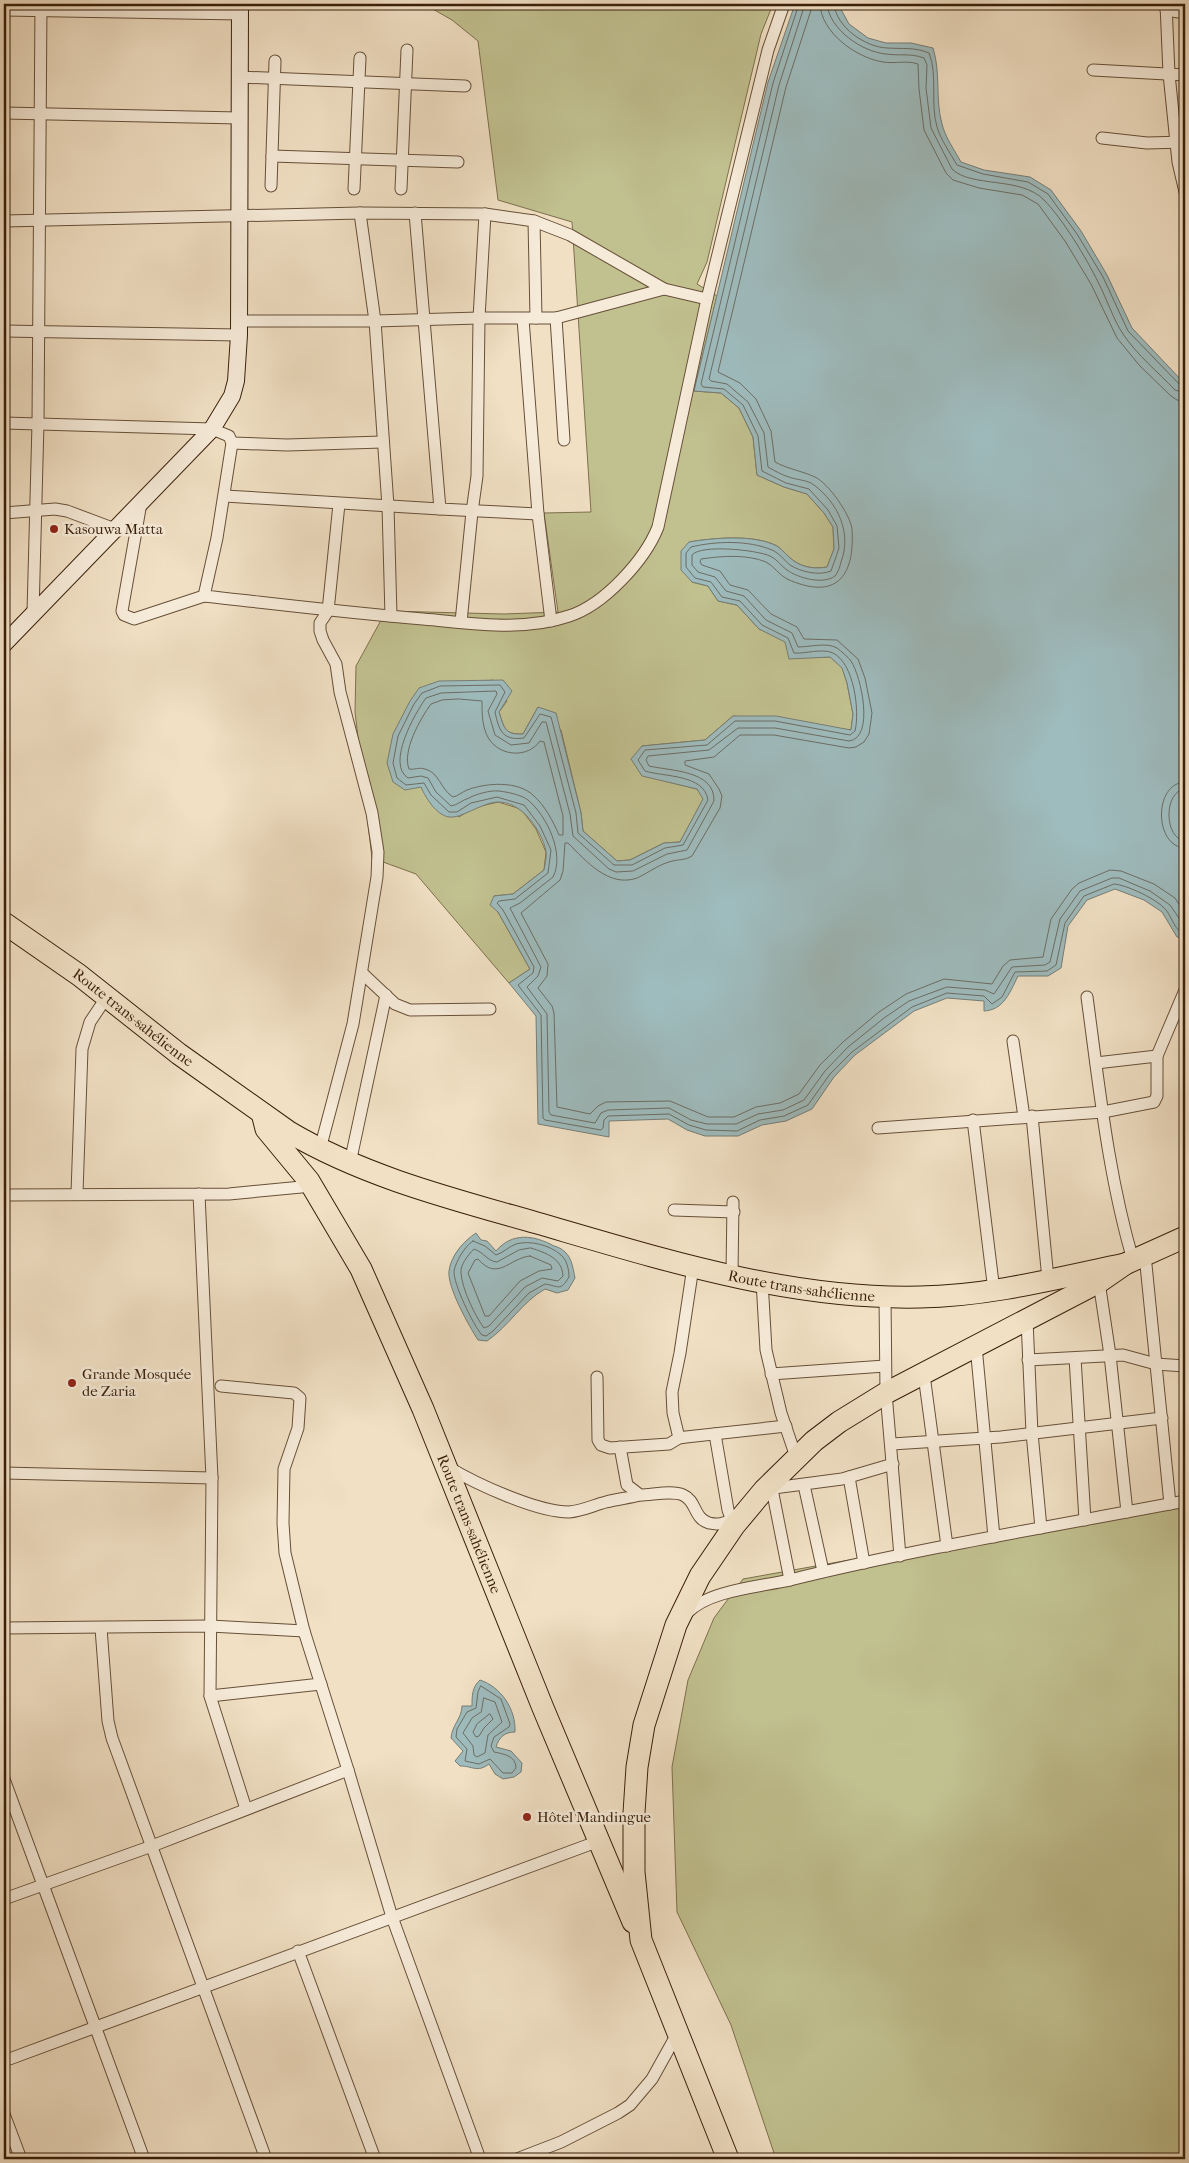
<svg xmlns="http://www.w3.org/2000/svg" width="1189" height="2163" viewBox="0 0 1189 2163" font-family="'IM FELL French Canon',serif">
<rect width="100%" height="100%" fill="#f1e0c4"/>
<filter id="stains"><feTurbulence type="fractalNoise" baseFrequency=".004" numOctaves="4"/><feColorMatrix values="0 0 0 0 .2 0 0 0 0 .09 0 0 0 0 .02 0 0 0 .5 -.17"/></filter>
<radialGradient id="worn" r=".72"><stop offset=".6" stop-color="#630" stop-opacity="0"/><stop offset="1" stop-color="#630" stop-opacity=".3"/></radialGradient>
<g fill="#c1c08f" stroke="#7d704c">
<path d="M424,4H773L761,34L707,262L697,284L717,296L694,391L721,393L739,408L753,437L757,475L784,487L807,494L824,513L833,527L834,549L827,567C816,569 804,568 794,561C788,557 783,550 777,546C754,534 713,538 689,542L692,582L708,586L718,601L737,605L759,629L774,635L814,657H830L842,667L847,683L853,714L851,730L733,716L705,740L642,746L665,781L697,789L704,798L680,842L664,843L630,860L617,861L583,831L581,813L561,730L538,707L523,734C504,735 504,727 499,712L507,701L493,680L477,682L421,787L459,817L473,808L498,802L521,809L536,829L546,852L544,870L513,894L494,896L498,912L530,969L509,983L416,874L372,858L355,712L356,666L386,611L504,614L558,612L544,513L591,512L572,222L498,200L478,41L452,20Z"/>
<path d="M1185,1500V2159H776L731,2025L677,1912L672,1767L688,1680L714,1618L743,1579Z"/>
</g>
<g fill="#9ebbbd" stroke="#767d75">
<path d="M795,4H838L849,24L868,38L886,43H911L933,48C941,73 935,99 942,124C945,137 955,151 961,162L984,170L1030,177L1051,190L1081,231L1107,275L1132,328L1185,384V791L1181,808L1185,850V939L1177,937L1162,912L1144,900L1115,889L1087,900L1068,926L1061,968L1048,976H1018C1010,992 1004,1010 984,1011V1001L947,998L914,1011L855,1055L834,1077L812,1109L786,1121L762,1125L738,1136H705L687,1130L668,1119L609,1121V1137L538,1124L536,1016L509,983L530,969L498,912L490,905L494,896L513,894L544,870C545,864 547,856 546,851C541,829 521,801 497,802C481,803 461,819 449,817C436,815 426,798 421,787L405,790L393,782L387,763L393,734L410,701L419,688L439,681L503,680L512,691L499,712C504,727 504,735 523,734L538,707L556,713L581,813L583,831L617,861L630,860L664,843L680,842L703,799L697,789L642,776L631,759L642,746L705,740L733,716H776L851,730L853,714L847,683L842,668L830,657L789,659L785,642L759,629L737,605L718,601L708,586L692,582L681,570V551L689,542C713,538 754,534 777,546C783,550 788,557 794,561C804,568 816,569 827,567L834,549L833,527L824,513L807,494L784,487L757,475L753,437L739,408L721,393L694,391L768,82Z"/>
<path d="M476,1233L481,1240L487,1241L496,1251C512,1232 534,1235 554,1246C558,1247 562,1249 565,1252C572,1258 573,1269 575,1278L568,1290L557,1293L545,1289C522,1302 509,1326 487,1341L478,1340C469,1326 447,1287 449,1271C451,1255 464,1241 476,1233Z"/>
<path d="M480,1680C501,1687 516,1709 515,1732C505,1732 499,1737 496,1747L511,1751L522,1763L521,1772L514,1777L503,1779L495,1774L489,1764C477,1773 473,1766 460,1766L455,1761L463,1751L451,1738C452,1725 462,1718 462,1706H472C472,1696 472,1687 480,1680Z"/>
</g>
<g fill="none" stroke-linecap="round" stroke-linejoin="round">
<g stroke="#6c6d64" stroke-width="1">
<path d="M799,4L773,83L701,384L703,387L724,389L743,405L758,436L762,471L786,483L809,489L828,510L837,526L839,548L831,571C819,576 801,572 790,565C784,560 779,553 772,550C748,540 716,541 691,547L686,553V567L695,578L711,582L722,597L740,601L762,625L788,638L794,653C805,654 822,648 833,653C854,663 860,711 855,731L850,735L775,721H735L707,745L645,750L638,760L645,771C664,777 704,774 708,800L683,845L665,848L632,865H614L578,833L576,813L551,717L540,714L524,738C502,741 499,730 495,712L505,692L500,685L440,686L422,693L414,704L398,736L393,763L397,778L406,785L424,783L431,795L449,812H457L471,803L497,797L524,805L540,826L551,850L548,873L515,899L499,901L497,903L503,910L534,967L533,973L518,985L541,1015L543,1118L545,1120L601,1130L603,1128L604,1120L608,1116L669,1114L689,1125L706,1130L737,1131L760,1120L784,1116L808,1105L830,1074L852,1052L912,1007L947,993L984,996L992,1004L1002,997L1015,972L1047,971L1056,965L1065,923L1084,896L1114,884C1127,885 1157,899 1166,910C1172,917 1175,932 1185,934"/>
<path d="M805,4L779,85L709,379L711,381L727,384L748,402L764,433L768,467C775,471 782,475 789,477C797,480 808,480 814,485C838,503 852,533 841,562C840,567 838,572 835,576C823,585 798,578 787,570C781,566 777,559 770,556C757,550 701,544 692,555V565L698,572L715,577L726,591L744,596L766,620L792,633L798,647C809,647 827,642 837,648C841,651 848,657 851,661C861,676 875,738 849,741L775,728H738L709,750L648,756L646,760L649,766C670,771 715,770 714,801L687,850L667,854L633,871L616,872L609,869L573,836L570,814L546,722H542L529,743L511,745L495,735L488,711L497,694L496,691L441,693L426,698C415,713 386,764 408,778L421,776L428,778L436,792L451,806C458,805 462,800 469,798C476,794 491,790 499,791C507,792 522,795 528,800C547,816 565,854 553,877L520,903L510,908L541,967L538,976L527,987L547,1014L549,1112L551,1115L595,1123L601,1113L608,1110L669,1108L691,1120L707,1124H736L758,1114L783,1110L804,1100L825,1071L848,1047L884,1018L909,1001L947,987L985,990L994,994L1012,967L1045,965L1050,962L1060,919L1080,891L1112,878H1119L1150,891L1170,905L1185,927"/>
<path d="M813,4L786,87L718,372L740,383L756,399L771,431L775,462C788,469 802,471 815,477C828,483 850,514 852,529C855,577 836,601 787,579C779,575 774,566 766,562C747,554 721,556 701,559L700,562L702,565L720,571L730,585L748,590L771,614L797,627L804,639L837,640L858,659L865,678L872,713L869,734L864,742L856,747L849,748L774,735H740L714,757L685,761V765L709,774L719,789L722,796L720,808L692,856C684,861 677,859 669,862C658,865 648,873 637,878C609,888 586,861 568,843H565L563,871L560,880L521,913L548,964L547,976L538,988L552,1006L554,1013L557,1107L590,1114L598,1106L606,1102L670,1101L708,1117H734L756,1107L780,1103L799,1094L820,1065L843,1042L879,1012L906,994L944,979L992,984L1003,966L1010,960L1043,957L1051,919L1072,889L1079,883L1110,870L1121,871L1154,884L1175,898L1185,914"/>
<path d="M820,4C821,33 857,58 883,62C895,64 907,60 918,64L919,89L924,130L946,173L953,180L979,188L1022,195L1038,204L1065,241L1091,284L1117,338L1140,366L1171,396L1177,400L1185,401"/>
<path d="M827,4C829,29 862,52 886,54C899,56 911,53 924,58L927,65L926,88L931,128L952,169C971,188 1021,176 1044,200C1062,218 1087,259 1098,282C1107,299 1113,319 1123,334C1137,355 1158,372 1175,390L1185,393"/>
<path d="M834,4C836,27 865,47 887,48C902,49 915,47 929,53C938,75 930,103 937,127C941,140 950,153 957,165L983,174L1028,182L1048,194L1077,234L1103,277L1128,331L1180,385L1185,387"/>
<path d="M459,699L482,701C482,714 482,728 489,739C501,757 528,758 540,741L544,742L563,816V835H559C553,821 545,806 534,796C518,780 485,783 467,790C462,792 458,796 453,797C441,790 439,772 425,769C419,767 414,770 409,769C402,751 420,719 431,704L442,700Z"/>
<path d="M1185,782C1153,783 1154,847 1185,848"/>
<path d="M1185,789C1163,791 1164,839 1185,841"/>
<path d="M473,1241L485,1246L496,1255C503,1253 508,1247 516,1244C530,1240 550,1245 561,1255C567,1260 569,1270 569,1277C560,1292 559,1286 545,1284L529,1293L493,1331L486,1336L482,1335C473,1325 453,1283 454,1271C456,1261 465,1246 473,1241Z"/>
<path d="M531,1248C546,1253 562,1258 563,1276L558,1281L542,1278L525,1287L489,1326L484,1328C475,1316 462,1289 461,1273C460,1265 468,1255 474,1249C485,1253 487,1261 497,1262L519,1250Z"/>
<path d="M530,1256L551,1265L552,1269L539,1271L520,1281L489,1316H485L468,1273L475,1260L478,1259C498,1282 509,1258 530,1256Z"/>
<path d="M481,1686L501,1699L510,1724L509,1727L494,1737L491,1746L494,1752C504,1754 516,1756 516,1768L512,1773H503L490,1759L479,1764L465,1761L467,1749L456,1737L457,1729L467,1712L476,1708L478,1692Z"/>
<path d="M484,1698L495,1702L502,1722L488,1735L485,1753L477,1757L474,1755L473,1746L463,1733L472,1718L481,1712Z"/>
<path d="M490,1714L493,1719L484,1728L479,1736L476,1737L473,1732L477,1724Z"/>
</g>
<defs>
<g id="street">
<path d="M1166,4L1169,74L1178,162L1185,192"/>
<path d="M4,10L240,14"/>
<path d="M1166,10L1185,13"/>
<path d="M1093,70L1185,75"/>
<path d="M239,77L465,86"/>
<path d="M4,113L239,118"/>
<path d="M1102,138L1147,143L1185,142"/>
<path d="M272,156L458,162"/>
<path d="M271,186L275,61"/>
<path d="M354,189L360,58"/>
<path d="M401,189L407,50"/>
<path d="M360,213L375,321L388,506L391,616"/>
<path d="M415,213L440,509L538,514"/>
<path d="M4,221L360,213L485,214L534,221L536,318"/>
<path d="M534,221L570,235L664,289L707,299"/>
<path d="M556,318L564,440"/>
<path d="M523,319L538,514L551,621"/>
<path d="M239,321H375L479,318H556L664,289"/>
<path d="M4,331L239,335"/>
<path d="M4,423L212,429L229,436L232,443L217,538L204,596C277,604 349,613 423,619C471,623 522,632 569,616C604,605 645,560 658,527L707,299L768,50L784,4"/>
<path d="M232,443L287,445L382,442"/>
<path d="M225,496L440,509"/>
<path d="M141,503L122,611L124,615L134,619L204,596"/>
<path d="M4,513L55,509L67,511L115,529"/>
<path d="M33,613L38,423L41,4"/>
<path d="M461,622L472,512L477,476L479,318L485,214"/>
<path d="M362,973L395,1004L410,1010L490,1009"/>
<path d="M1087,997C1099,1085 1108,1175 1133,1260"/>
<path d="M1013,1041L1024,1117"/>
<path d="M1096,1063L1157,1056"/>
<path d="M1032,1116L1048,1279"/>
<path d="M973,1120L994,1291"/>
<path d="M878,1128L1103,1112L1154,1102L1157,1096V1056L1185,990"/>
<path d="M320,1149L353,1024L377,877L378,852L372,813L340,692L336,664L323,640L320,631V623L328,611L339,504"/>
<path d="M350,1163L386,995"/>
<path d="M77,1193L82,1049L90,1022L106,998"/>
<path d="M199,1194L212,1478L210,1696L246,1809"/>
<path d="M4,1195L229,1194L312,1186"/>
<path d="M674,1210L734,1212"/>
<path d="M1145,1255L1170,1504"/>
<path d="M732,1275L733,1202"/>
<path d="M762,1281L766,1350L781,1413L796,1457"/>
<path d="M1099,1282L1110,1355L1127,1512"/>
<path d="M885,1297L886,1393L900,1556"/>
<path d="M1027,1320L1032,1433L1041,1528"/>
<path d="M976,1346L994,1537"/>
<path d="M1075,1358L1085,1520"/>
<path d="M1028,1360L1123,1355L1156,1364L1185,1366"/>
<path d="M771,1374L885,1366"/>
<path d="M924,1375L947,1546"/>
<path d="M597,1377L598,1440L601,1445L610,1448L669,1444L679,1438L686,1437L786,1426"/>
<path d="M221,1386L294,1393L300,1398L298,1428L284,1469L283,1523L285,1553L304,1631L348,1770L392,1917L480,2159"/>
<path d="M715,1434L728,1510L734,1526"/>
<path d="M679,1438L673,1413L672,1392L680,1353L693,1267"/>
<path d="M892,1444L1001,1437L1162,1418"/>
<path d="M620,1447L627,1485L640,1495C652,1495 672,1490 683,1495C697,1501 693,1518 709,1523C718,1525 723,1524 731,1520"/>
<path d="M448,1467C476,1484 537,1512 569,1512C582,1511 594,1505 606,1502C617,1499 629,1498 640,1495"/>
<path d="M4,1473L212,1478"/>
<path d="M849,1477L864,1563"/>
<path d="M804,1485L823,1571"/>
<path d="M766,1489L842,1479L893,1464"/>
<path d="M772,1489L790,1580"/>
<path d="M687,1613C709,1590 759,1587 790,1580C920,1548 1054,1526 1185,1501"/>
<path d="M4,1628L210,1626L304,1631"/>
<path d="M101,1628L108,1721L112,1738L266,2159"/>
<path d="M210,1696L321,1684"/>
<path d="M4,1779L144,2159"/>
<path d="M4,1899L152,1846L348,1770"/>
<path d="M298,1951L375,2159"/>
<path d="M4,2061L599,1841"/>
<path d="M4,2114L21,2159"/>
<path d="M517,2159L561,2142L618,2113L630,2105L652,2079L677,2034"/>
</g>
<path id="secondary" d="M4,644L212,429L232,396L236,381L239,335L240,4"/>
<g id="highway">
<path id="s1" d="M4,923L79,975L179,1054L289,1132C365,1177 453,1199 537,1223C661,1259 789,1300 920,1297C989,1296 1058,1278 1125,1264"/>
<path id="s2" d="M263,1117L266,1129L309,1181L361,1269L423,1409L543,1708L633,1922"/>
<path d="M728,2159L641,1940L634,1872V1813L637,1767L644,1725L676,1625L700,1576L734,1526L764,1490L814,1441L839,1422L886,1393L1099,1282L1125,1264L1185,1237"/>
</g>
</defs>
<use href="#street" stroke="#674f38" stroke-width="13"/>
<use href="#secondary" stroke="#391f0a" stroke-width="18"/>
<use href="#highway" stroke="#391f0a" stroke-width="23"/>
<use href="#street" stroke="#f6ebd9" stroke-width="11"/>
<use href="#secondary" stroke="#f6ebd9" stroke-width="16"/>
<use href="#highway" stroke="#f1e0c4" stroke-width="21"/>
</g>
<g fill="#8f2418" stroke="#f6ebd9" stroke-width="2">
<circle cx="54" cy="529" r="5"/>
<circle cx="72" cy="1383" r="5"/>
<circle cx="527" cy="1817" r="5"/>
</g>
<g text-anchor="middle" stroke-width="5" stroke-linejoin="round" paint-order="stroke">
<g font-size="15" fill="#391f0a" stroke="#f6ebd9" text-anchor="start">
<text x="64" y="534">Kasouwa Matta</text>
<text x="82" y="1379">Grande Mosquée<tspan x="82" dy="17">de Zaria</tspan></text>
<text x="537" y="1822">Hôtel Mandingue</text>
</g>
<g font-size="15" fill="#391f0a" stroke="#f6ebd9">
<text dy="5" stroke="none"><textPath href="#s1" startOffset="160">Route trans-sahélienne</textPath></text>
<text dy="5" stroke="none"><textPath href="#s1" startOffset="891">Route trans-sahélienne</textPath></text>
<text dy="5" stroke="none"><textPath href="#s2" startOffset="459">Route trans-sahélienne</textPath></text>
</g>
</g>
<rect width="1189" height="2163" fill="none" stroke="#f1e0c4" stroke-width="20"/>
<rect x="5" y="5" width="1179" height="2153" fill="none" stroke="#391f0a" stroke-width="2.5"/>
<rect x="10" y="10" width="1169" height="2143" fill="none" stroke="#391f0a"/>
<rect width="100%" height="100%" filter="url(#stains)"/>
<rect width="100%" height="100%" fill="url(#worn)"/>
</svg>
